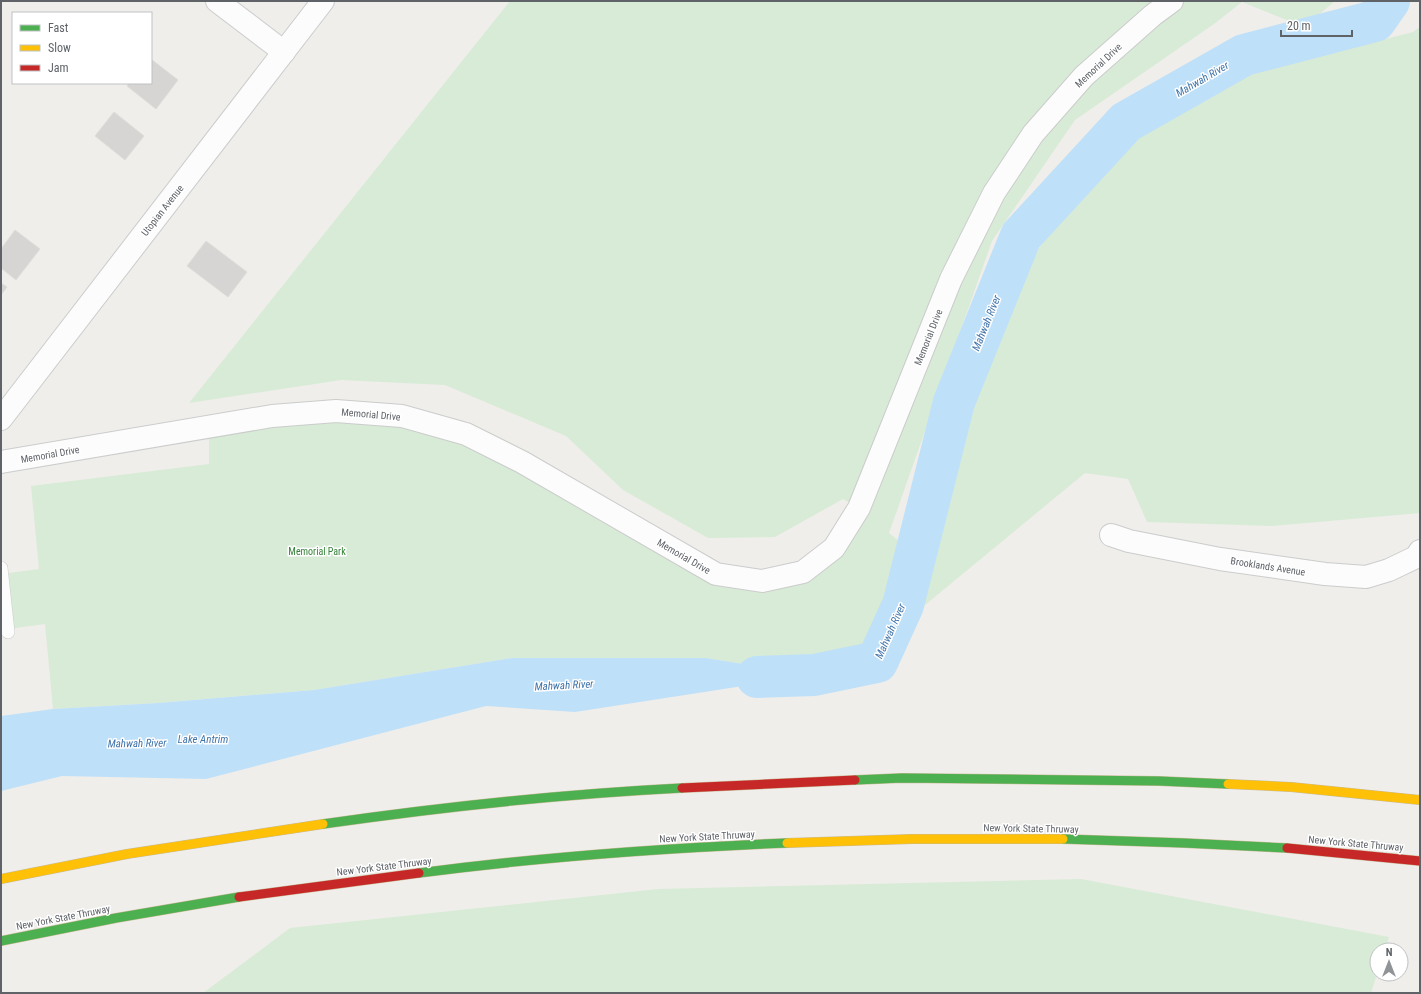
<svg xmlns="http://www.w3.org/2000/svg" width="1421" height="994" viewBox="0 0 1421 994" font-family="'Roboto Condensed',sans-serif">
<rect width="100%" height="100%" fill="#efeeea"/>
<g fill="#d8ebd6">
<path d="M510,1H1335L1304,27L1242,2L1214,24L1075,120L992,241L889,533L915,554L903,605L877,662L814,675L706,658H512L314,690L158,703L53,709L45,624L1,630V574L39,569L31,486L209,464V427L336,411L466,434L716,574L803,572L859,508L843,499L775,537L708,538L623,490L566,436L445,385L341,380L189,403Z"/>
<path d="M1420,27V513L1272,526L1147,522L1128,479L1085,473L919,610L934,523L1015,284L1054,226L1130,141L1184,109L1250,74L1413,32Z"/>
<path d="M1081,879L1389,937L1385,950H1377V974L1371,993H203L290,928L658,889Z"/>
</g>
<path fill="#bfe0f9" d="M512,658H706L814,675L575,712L486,706L206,779L62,776L1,791V716L53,709L158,703L314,690Z"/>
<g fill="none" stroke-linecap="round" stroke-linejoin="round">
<path stroke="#bfe0f9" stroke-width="42" d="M757,677L814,675L877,662L903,605L954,402L1021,236L1126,122L1244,55L1375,21L1389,1"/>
</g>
<g fill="#d6d5d3" stroke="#deddd9">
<path d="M151,59L178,80L156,109L127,86L129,83H151Z"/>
<path d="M114,112L144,136L125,160L95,136Z"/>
<path d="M15,230L40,249L16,280L1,268V249Z"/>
<path d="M206,241L247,272L228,297L187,266Z"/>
<path d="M1,283L7,287L1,295Z"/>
</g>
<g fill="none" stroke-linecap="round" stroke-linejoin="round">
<defs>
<path id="lane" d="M1,568L8,632"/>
<g id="street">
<path d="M217,1L284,52"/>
<path d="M1,419L323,1"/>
<path d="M1,462L272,416L336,411L402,416L466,434L522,462L716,574L762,581L803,572L834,548L859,508L951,279L994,193L1033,134L1084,76L1153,15L1172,1"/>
<path d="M1111,535L1129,541L1220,559L1325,574L1366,577L1389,570L1416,557L1420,551"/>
</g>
<g id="fast">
<path d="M855,780L902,778L1159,781L1228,784"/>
<path d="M323,824C442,807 562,794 682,788"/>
<path d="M1063,839L1184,843L1287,848"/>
<path d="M419,873C541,857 664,848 787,843"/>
<path d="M1,941L116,918L239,897"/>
</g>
<g id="slow">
<path d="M1228,784L1291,787L1420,800"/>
<path d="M787,843L912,839H1063"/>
<path d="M1,879L127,854L323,824"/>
</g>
<g id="jam">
<path d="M682,788L855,780"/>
<path d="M1287,848L1420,861"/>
<path d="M239,897L419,873"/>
</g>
</defs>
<use href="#lane" stroke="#cbcccc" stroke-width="14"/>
<use href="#street" stroke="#cbcccc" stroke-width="24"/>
<use href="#fast" stroke="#c8b996" stroke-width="10"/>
<use href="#slow" stroke="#c8b996" stroke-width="10"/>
<use href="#jam" stroke="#c8b996" stroke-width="10"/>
<use href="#lane" stroke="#fdfcfc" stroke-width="13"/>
<use href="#street" stroke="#fdfcfc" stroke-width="22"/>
<use href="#fast" stroke="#4caf50" stroke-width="9"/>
<use href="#slow" stroke="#ffc107" stroke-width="9"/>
<use href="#jam" stroke="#c62828" stroke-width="9"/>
</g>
<g text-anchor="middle" stroke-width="3" stroke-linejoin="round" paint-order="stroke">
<g font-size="10" fill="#5f6368" stroke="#fff">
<text transform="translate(1098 65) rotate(-43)" y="4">Memorial Drive</text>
<text transform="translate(162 210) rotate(-52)" y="4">Utopian Avenue</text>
<text transform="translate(928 337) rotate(-68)" y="4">Memorial Drive</text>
<text transform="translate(371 414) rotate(5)" y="4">Memorial Drive</text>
<text transform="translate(50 454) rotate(-10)" y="4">Memorial Drive</text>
<text transform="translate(684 556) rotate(30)" y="4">Memorial Drive</text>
<text transform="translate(1268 566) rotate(9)" y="4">Brooklands Avenue</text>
<text transform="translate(1031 828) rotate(1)" y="4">New York State Thruway</text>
<text transform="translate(707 836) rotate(-3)" y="4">New York State Thruway</text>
<text transform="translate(1356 843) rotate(5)" y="4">New York State Thruway</text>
<text transform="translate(384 866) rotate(-7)" y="4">New York State Thruway</text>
<text transform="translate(63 917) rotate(-11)" y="4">New York State Thruway</text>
</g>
<g font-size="10" fill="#348238" stroke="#fff">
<text x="317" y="555">Memorial Park</text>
</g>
<g font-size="11" font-style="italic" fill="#4174aa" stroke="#fff">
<text transform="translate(1202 79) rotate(-30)" y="4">Mahwah River</text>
<text transform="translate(986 323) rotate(-68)" y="4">Mahwah River</text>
<text transform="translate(890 631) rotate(-66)" y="4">Mahwah River</text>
<text transform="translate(564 685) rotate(-3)" y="4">Mahwah River</text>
<text x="203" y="743">Lake Antrim</text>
<text transform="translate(137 743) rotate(-1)" y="4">Mahwah River</text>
</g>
</g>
<rect width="1421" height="994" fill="none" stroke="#5f6368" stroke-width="4"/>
<rect x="12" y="12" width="140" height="72" fill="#ffffff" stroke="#bfc1c3"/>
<rect x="20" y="25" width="20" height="6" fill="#4caf50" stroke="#bfc1c3"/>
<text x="48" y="32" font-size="12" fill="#5f6368">Fast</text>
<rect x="20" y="45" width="20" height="6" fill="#ffc107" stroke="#bfc1c3"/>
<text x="48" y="52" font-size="12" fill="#5f6368">Slow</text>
<rect x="20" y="65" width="20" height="6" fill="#c62828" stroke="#bfc1c3"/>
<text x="48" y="72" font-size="12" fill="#5f6368">Jam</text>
<g transform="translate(1389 962)"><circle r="19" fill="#ffffff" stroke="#bfc1c3"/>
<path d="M0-3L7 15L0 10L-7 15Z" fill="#919496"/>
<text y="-6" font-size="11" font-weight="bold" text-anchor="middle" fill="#5f6368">N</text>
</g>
<path d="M1281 30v6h71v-6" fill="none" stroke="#5f6368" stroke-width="2"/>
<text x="1287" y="30" font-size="12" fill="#5f6368" stroke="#ffffff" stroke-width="3" paint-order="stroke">20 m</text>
</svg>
